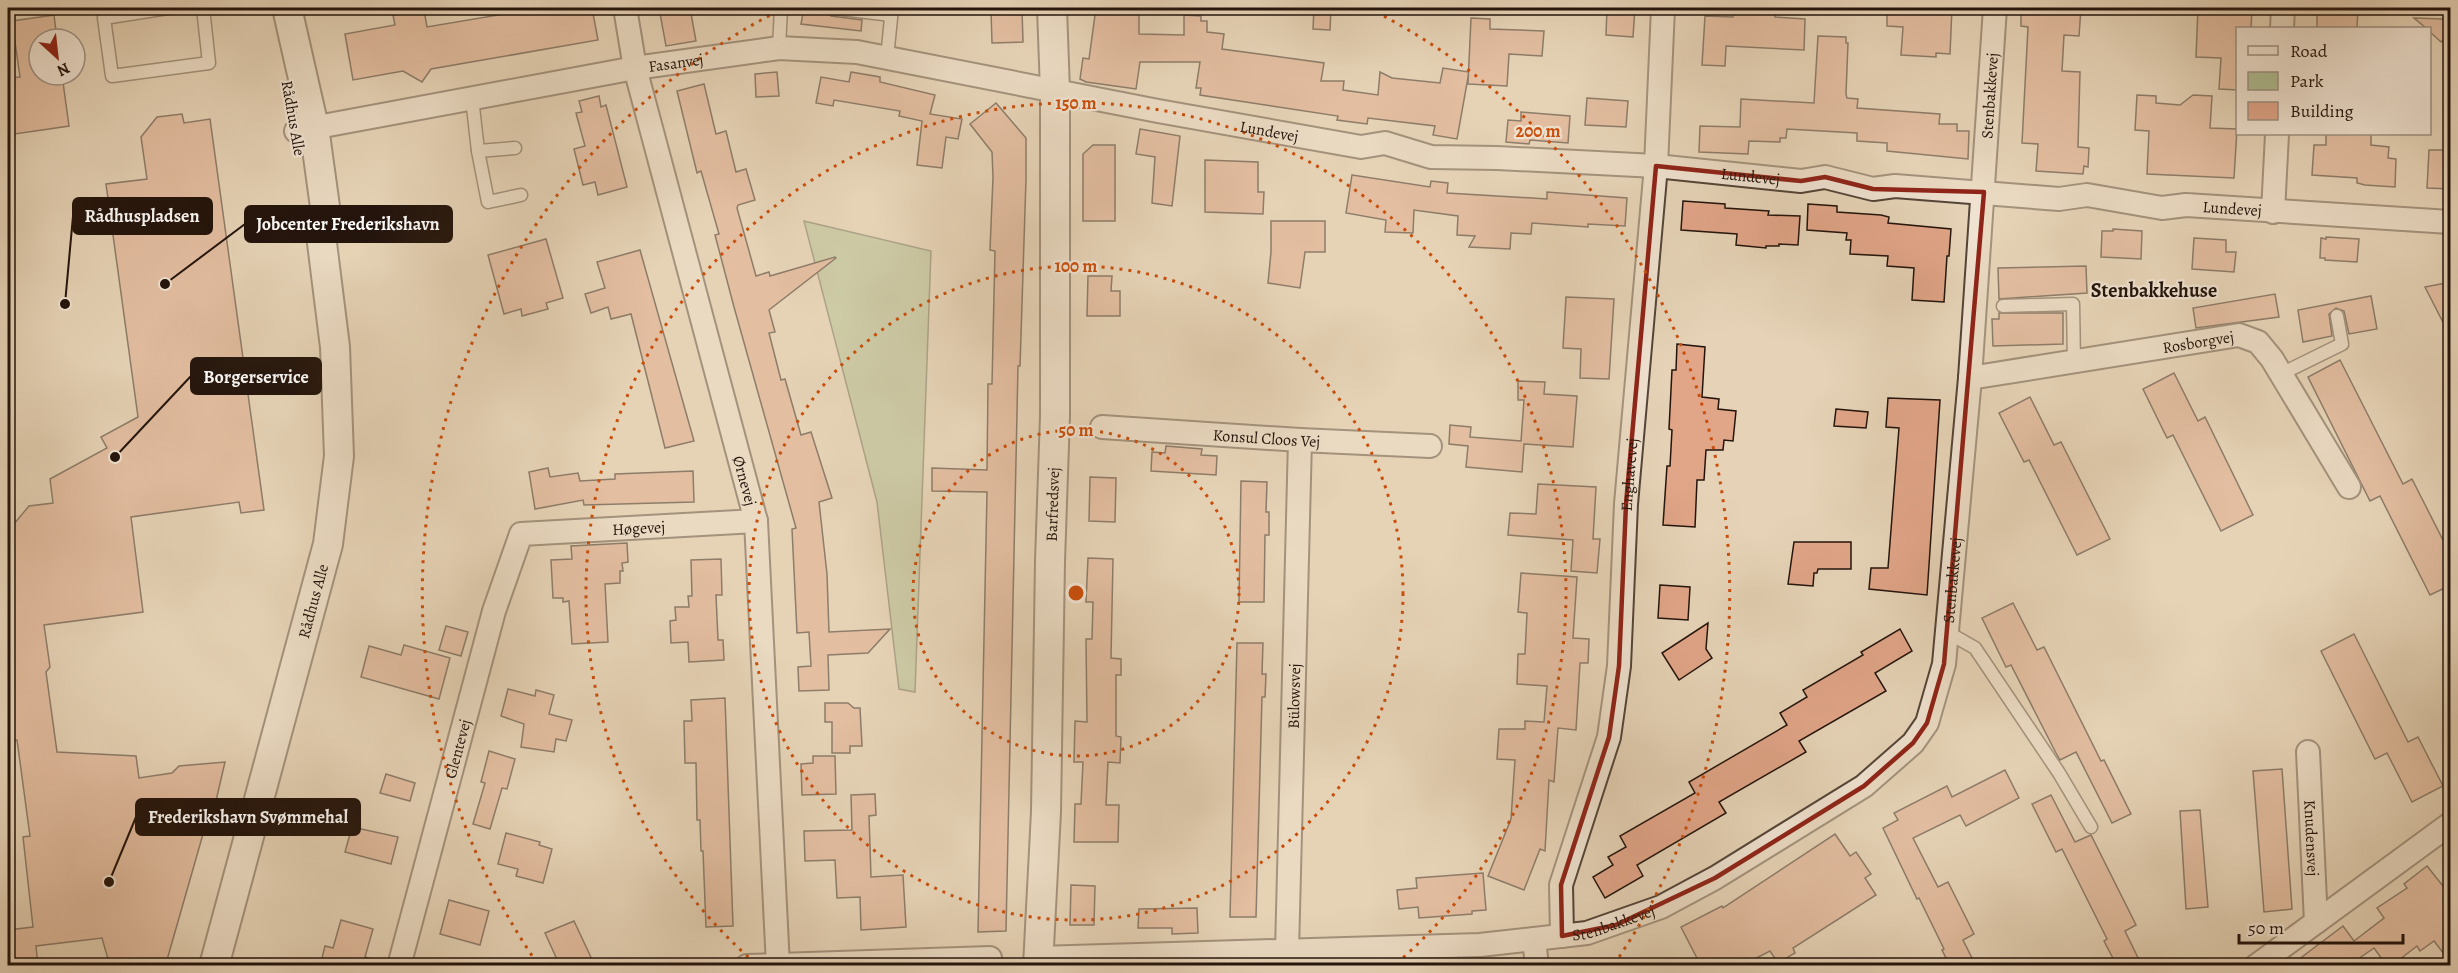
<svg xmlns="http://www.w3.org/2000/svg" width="2458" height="973" viewBox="0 0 2458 973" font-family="Alegreya,serif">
<rect width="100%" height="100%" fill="#e6d3b7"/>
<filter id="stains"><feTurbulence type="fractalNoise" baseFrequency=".00333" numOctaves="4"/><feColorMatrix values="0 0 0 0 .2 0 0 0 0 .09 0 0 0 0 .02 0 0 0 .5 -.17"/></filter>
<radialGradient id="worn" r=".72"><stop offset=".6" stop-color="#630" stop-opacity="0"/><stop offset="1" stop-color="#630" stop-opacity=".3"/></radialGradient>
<path fill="#afbe93" stroke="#696950" stroke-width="1.5" d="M804,221L931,251L915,692L899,689L877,502Z"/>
<g fill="#e1a588" stroke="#23140c" stroke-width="1.5">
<path d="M540,8H592L598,40L431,69L422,82L403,71L353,80L345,34L395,25L393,15L424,10L427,27Z"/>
<path d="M659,8H690L696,41L666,46Z"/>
<path d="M804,8H825L826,12L831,16L862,20L861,31L801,24Z"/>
<path d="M1096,8H1139V34L1184,35V15L1201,16V21H1207V32L1224,34L1222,49L1324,63L1321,81H1344L1343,90L1378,95L1380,72L1392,78L1440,83L1443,68L1469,72L1457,139L1433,135L1435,126L1368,118L1367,124L1337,120L1338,116L1200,95L1201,88H1196L1200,62H1140L1136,89L1086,82L1080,79L1083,58L1089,59Z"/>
<path d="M1314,8H1331L1330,30L1313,29Z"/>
<path d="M1607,8H1635L1633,37L1606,35Z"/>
<path d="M1734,8H1775V17L1805,19L1804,50L1726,46L1725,66L1702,65L1705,16L1733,17Z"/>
<path d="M1887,8H1952L1950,54L1936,53V57L1901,55L1903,27L1887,26Z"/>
<path d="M2021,8H2081L2079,36L2064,35L2062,71L2080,72L2078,147L2089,148L2088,167L2084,166L2083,174L2036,171L2038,144L2022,143L2028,27L2021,26Z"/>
<path d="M2198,8H2252L2251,28H2238V90L2219,89L2221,58L2196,57Z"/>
<path d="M2317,8H2358L2357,28H2317Z"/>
<path d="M1022,10L1023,42L992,43L991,11Z"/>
<path d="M54,15L57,39H39V75H62L69,126L8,135V78L20,77L12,21Z"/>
<path d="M1471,18L1490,19V29L1544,31L1542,56L1509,54L1507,86L1468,84Z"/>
<path d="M2414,18L2442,19L2451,27V31L2441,42L2430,32V28H2426Z"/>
<path d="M1818,36L1846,37V43H1848L1846,94L1847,98L1858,99L1857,108L1940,114L1939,124H1957V131H1969L1968,159L1887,151V143L1857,141V133L1787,129L1786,138H1780V142L1749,141L1748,154L1699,152L1700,126L1740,127L1741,99L1814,103Z"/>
<path d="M777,72L779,96L756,97L755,74Z"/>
<path d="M851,72L880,77V82L935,95L930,114L962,119L958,139L946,137L942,168L917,165L922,121L899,116L900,111L834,100L833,106L816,103L821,77L849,82Z"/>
<path d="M704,84L716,134L726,131L736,172L746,169L755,200L738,205L737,208L756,276L769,272L770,276L835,257L836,258L769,310L775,332L769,333L781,380L785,379L801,435L811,432L832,498L819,502L827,574L829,632L890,629L868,653L828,655L829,690L799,691L798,667L811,666L809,632L797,633L792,529L796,528L734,307L715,235L719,234L701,171L697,173L677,91Z"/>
<path d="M2137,95L2156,96V103L2180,105L2193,95L2212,96L2210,128L2237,129L2234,178L2147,174L2149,131L2135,130Z"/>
<path d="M599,96L601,107L606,105L627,187L598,195L595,182L583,185L574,149L585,146L576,113L582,112L579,101Z"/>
<path d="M1587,98L1628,101L1626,127L1585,125Z"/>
<path d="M996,103L1026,138V179L1020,366H1018L1006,931L978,932L987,492L932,491V468L987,470L988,384H992L995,251L990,250L993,177L992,152L970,124Z"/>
<path d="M1521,112L1570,116L1568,143L1530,140L1529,144L1506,142L1508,120L1521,121Z"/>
<path d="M182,114L184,123L210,119L264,510L241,513L239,502L131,517L143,612L44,625L50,667L46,672L57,752L136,756L139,778L172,773L179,766L225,762L209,831L203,834L167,960L110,966L102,938L36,946L38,966H8V930L33,927L23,837L30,836L17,740L8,741V531L29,506L53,503L50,479L107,448L101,437L138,417L106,184L147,179L141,137L157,117Z"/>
<path d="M1140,129L1180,136L1172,206L1152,203L1155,157L1136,154Z"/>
<path d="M2326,134H2371V145L2389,147L2388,158L2396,159L2395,187L2365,185L2357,183V178L2312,175L2314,145H2326Z"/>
<path d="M1093,145H1115V221H1083V154Z"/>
<path d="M2429,150H2451V189L2427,188Z"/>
<path d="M1205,160L1258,162V192H1264L1263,214L1205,212Z"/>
<path d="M1352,175L1430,187L1431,181L1448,183L1447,193L1547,199V192L1627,198L1625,226L1588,224V227L1532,223L1531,234L1511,233L1510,249L1469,247L1475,236L1457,235L1458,216L1414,210L1413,233L1385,232L1386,220L1346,213Z"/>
<path d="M1683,201L1725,204V208L1769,211L1768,215L1800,216L1798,245L1779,244V246H1766V248L1736,245L1737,234L1681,230Z"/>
<path d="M1808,204L1837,206V212L1881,215L1889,217L1888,223L1951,229L1949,256H1947L1944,302L1912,300L1914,268L1887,266L1888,256L1850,254L1851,240H1846L1847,233L1807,230Z"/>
<path d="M1271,221H1325V252H1305L1300,288L1268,283L1271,252Z"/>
<path d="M2113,229L2142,231L2141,259L2101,257L2102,231H2113Z"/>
<path d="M2326,237L2359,239L2357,262L2325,260V258H2320L2321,238L2326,239Z"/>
<path d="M2194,238L2226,240V252H2236L2234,272L2192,269Z"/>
<path d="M546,239L563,298L546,303L548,309L522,316L521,309L504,314L488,255Z"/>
<path d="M640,250L694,441L665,448L631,314L611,319L608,307L591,313L585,294L605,288L597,262Z"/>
<path d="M2086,266L2087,293L1999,299L1998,268Z"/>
<path d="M1088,276H1112L1111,291H1120V316H1087Z"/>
<path d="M2451,282V338L2425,287Z"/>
<path d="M2275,294L2279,317L2196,328L2193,308Z"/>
<path d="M2371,296L2377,329L2349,334L2344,311L2336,308L2329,314L2332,336L2303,342L2298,310Z"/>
<path d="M1566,297L1614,299L1609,379L1580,378L1581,349L1563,348Z"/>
<path d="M1999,313H2063V344L1993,346L1992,319H1999Z"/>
<path d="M1677,344L1705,347L1702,397L1719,399L1718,409L1736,411L1733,441L1724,440L1723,450H1706L1704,480H1697L1695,527L1663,525L1667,466H1670L1672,430L1669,429L1672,370H1676Z"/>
<path d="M2340,360L2403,484L2412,479L2451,556V585L2430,595L2380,496L2370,501L2308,377Z"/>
<path d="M2174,373L2198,421L2205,417L2253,515L2221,531L2173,435L2167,438L2143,389Z"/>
<path d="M1518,381L1545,382L1544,394L1577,396L1573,447L1524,444L1522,472L1466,467L1468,446L1449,444L1450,425L1471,427L1470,437L1521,441L1524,400H1518Z"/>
<path d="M2030,397L2054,445L2061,442L2110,539L2077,555L2029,460L2024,462L1999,413Z"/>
<path d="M1888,398L1940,400L1927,595L1869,589L1871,568H1888L1899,428L1886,427Z"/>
<path d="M1836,409L1868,412L1866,428L1834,426Z"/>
<path d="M1166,446L1202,449L1201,455L1217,456L1216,475L1151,471L1152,452L1165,453Z"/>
<path d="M548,468L550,477L578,473L580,481L615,479V474L693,471L694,502L584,505L583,500L535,509L529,472Z"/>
<path d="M1090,477L1116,478L1115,522L1089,521Z"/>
<path d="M1241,481L1267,482L1266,512H1269V535H1265L1264,602H1239Z"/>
<path d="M1538,484L1596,487L1593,539H1600L1597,573L1571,571L1573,540L1508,535L1510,513L1536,514Z"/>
<path d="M1794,542H1851V569H1818L1817,573H1814L1813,586L1788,584Z"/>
<path d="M627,543L628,562L622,563L623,571H620V583L605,584L608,642L572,644L569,601L563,602V598H553L551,560L572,559L571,546Z"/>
<path d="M1088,558L1113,559L1111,658L1121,659V675H1116V736L1121,737L1120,763L1108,762L1106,805H1119L1118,842H1074L1075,804H1081L1083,762H1074L1075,721L1087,722L1086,639H1092L1093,602H1086Z"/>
<path d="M721,559L722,595H716L718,640H723L724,660L689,662L688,642L671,643L670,621L676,620L675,607H689L688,596H692L691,560Z"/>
<path d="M1521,573L1577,577L1573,638L1589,639L1588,663H1580L1576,730L1558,728L1554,782L1549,780L1545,851L1540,849L1524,890L1488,876L1511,819L1515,760L1497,759L1499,729H1525V721L1544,722L1547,686L1517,684L1518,654H1525L1527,613L1518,612Z"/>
<path d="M1660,585L1690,587L1688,620L1658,618Z"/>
<path d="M2013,603L2037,650L2044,647L2101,761L2104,760L2131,814L2112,823L2076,752L2060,760L2056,753L2011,665L2006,667L1982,618Z"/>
<path d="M1708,623L1706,649L1712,658L1679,680L1662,653Z"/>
<path d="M446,626L468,632L461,656L439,650Z"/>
<path d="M1900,629L1912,651L1875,673L1886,691L1799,741L1806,752L1719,802L1726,813L1637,865L1643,876L1605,898L1593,877L1613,865L1608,857L1626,847L1620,836L1695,793L1689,782L1787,725L1780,713L1807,697L1803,690L1863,655L1861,652Z"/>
<path d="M2354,634L2408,742L2418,737L2443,786L2412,802L2387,753L2375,759L2321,651Z"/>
<path d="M1237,643H1263L1262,674H1266L1265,697H1262L1256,917H1230Z"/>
<path d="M404,645L450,658L439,699L361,677L369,646L401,655Z"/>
<path d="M508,689L535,696L536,690L554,695L549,714L572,720L566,741L556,739L554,752L521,747L524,724L501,716Z"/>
<path d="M725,698L733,926L706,927L703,851H701L700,820H697L696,763H685L684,721H692L691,700Z"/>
<path d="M825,703H848L854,708H860L862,746H850V753H832V722H825Z"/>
<path d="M489,751L515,759L507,789L502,788L490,829L473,824L485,783L481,782Z"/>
<path d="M813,756H835L836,794L802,795L801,764L813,763Z"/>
<path d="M2282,769L2292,909L2264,912L2253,771Z"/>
<path d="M2005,770L2019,798L1966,826L1960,815L1913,838L1938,887L1948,882L1974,934L1963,940L1976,966H1950L1942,950L1944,949L1919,898L1917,899L1883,828L1898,820L1894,813L1947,786L1952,797Z"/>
<path d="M386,774L415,783L410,801L380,793Z"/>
<path d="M875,794L876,815L869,816L871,877L903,875L906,927L861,930L860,897L837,898L835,860L805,861L804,831L852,830L851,795Z"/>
<path d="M2051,795L2075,842L2091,835L2136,925L2125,931L2142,966H2117L2104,941L2107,939L2062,849L2056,852L2032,804Z"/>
<path d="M2200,810L2208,907L2186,909L2180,811Z"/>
<path d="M352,827L398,837L391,864L345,852Z"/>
<path d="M506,833L540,842L539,845L552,849L543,883L516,876L518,869L498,864Z"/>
<path d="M1835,834L1850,856L1856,852L1871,874L1865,878L1876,895L1793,948L1795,953L1778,963L1770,951L1741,966H1701L1681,927L1722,906L1723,908Z"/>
<path d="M2427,866L2451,896V963L2434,941L2420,951L2417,946L2391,966H2387L2374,948L2348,966H2290L2343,926L2354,941L2384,918L2377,908L2407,888L2404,884Z"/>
<path d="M1483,873L1486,910L1472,911V914L1419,918L1418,907L1399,909L1397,890L1417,888L1416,878Z"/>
<path d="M1071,885L1095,886L1094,925H1070Z"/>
<path d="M449,900L489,911L480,945L440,934Z"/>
<path d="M1197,908L1198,933L1172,934V928H1138L1139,909Z"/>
<path d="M341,920L373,929L365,957L376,960L375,966H320L325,946L333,948Z"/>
<path d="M574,921L595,966H560L545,933Z"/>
</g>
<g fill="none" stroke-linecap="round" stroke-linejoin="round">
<defs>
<g id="service">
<path d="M168,8L104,18L112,76L209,63L203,8"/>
<path d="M833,8L891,15"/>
<path d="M779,48L781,8"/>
<path d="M887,58L892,8"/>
<path d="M472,98L478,151L488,202L521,195"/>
<path d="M478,151L515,148"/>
<path d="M2003,306L2073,304L2074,362"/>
<path d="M2281,374L2342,344L2337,316"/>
<path d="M1947,632L1975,648L2059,773L2091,827"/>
</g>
<g id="minor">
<path id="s1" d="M625,8L635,68L756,521L778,966"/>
<path d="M2282,28L2283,8"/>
<path id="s2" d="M296,131L635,68L779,48L857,52L1158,111L1361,147L1385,143L1431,157L1497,158L1656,166L1801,181L1825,177L1873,189L1895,186L2059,199L2087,195L2162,208L2186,205L2450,222"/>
<path d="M2273,212L2277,134"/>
<path id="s3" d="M1970,378L2239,335L2258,342L2272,359L2349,487"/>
<path id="s4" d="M1102,427L1300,440L1430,446"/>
<path id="s5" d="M2308,752L2316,922"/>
<path id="s6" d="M1562,936L1561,885L1609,737L1619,666L1626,504L1656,166L1663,8"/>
<path d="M1534,939L1537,966"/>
<path id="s7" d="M1287,951L1300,440"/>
<path id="s8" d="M1038,958L1480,945L1587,933L1661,907L1715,878L1864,786L1913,743L1927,723L1944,664L1970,378L1995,8"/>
<path id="s9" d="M399,966L494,611L521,534L756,521"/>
<path d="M747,966L990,958"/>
<path d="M2256,966L2450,824"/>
</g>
<g id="tertiary">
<path id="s10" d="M214,966L328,544L339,456L335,347L320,227L325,207L314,127L287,8"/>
<path id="s11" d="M1038,966L1046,812L1050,561L1055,416V91L1052,8"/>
</g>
</defs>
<use href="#service" stroke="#544437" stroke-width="15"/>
<use href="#minor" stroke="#544437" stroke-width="26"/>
<use href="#tertiary" stroke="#544437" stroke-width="32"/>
<use href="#service" stroke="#efe2d0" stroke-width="12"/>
<use href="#minor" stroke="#efe2d0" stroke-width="22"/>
<use href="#tertiary" stroke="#efe2d0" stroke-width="28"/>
</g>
<path d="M0 0H2458V973H0ZM1656,166L1801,181L1825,177L1873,189L1984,192L1944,664L1927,723L1913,743L1864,786L1715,878L1616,925L1562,936L1561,885L1609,737L1619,666L1626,504Z" fill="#e6d3b7" fill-opacity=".55" fill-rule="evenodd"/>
<path fill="none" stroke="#8f2418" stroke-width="4.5" stroke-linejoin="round" d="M1656,166L1801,181L1825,177L1873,189L1984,192L1944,664L1927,723L1913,743L1864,786L1715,878L1616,925L1562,936L1561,885L1609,737L1619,666L1626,504Z"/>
<g fill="none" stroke="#ca4f0c" stroke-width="3" stroke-dasharray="3 6">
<circle cx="1076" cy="593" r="163"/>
<circle cx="1076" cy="593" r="327"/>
<path d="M755 963A490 490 0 1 1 1397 963"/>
<path d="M537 963A654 654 0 0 1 784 8M1368 8A654 654 0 0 1 1615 963"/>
</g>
<g text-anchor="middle" stroke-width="4.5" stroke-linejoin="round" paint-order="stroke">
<g font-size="16" fill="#23140c" stroke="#efe2d0">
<text dy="6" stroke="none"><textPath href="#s2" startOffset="386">Fasanvej</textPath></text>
<text dy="6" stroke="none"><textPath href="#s8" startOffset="1586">Stenbakkevej</textPath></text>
<text transform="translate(294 118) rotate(80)" y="6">Rådhus Alle</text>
<text dy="6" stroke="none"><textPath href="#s2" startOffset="988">Lundevej</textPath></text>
<text dy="6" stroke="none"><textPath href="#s2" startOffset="1474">Lundevej</textPath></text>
<text dy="6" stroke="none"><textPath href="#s2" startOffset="1960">Lundevej</textPath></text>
<text dy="6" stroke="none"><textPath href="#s3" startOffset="231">Rosborgvej</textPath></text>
<text dy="6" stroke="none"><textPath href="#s4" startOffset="165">Konsul Cloos Vej</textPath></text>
<text dy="6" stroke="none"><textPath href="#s6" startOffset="470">Enghavevej</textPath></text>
<text dy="6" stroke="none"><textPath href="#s1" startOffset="488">Ørnevej</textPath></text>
<text dy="6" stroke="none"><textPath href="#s11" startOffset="462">Barfredsvej</textPath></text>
<text dy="6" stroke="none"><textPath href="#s9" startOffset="567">Høgevej</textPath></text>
<text dy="6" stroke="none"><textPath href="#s8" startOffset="1100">Stenbakkevej</textPath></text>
<text dy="6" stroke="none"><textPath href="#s10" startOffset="378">Rådhus Alle</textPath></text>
<text dy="6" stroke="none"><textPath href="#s7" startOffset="255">Bülowsvej</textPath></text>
<text dy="6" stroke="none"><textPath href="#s9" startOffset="225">Glentevej</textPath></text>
<text dy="6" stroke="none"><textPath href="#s5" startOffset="86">Knudensvej</textPath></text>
<text dy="6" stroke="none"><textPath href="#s8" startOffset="578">Stenbakkevej</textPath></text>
</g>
<g font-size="20" font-weight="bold" fill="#23140c" stroke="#efe2d0">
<text x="2154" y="297">Stenbakkehuse</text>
</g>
</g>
<circle cx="1076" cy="593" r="9" fill="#ca4f0c" stroke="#efe2d0" stroke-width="3"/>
<g font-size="18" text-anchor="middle" font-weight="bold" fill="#ca4f0c" stroke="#efe2d0" stroke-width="4.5" stroke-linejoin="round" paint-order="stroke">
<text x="1076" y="109">150 m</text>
<text x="1538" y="137">200 m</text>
<text x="1076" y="272">100 m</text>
<text x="1076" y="436">50 m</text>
</g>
<path fill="none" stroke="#23140c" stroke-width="2" d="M65 304L73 216M165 284L245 224M115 457L191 376M109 882L136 817"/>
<g fill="#23140c" stroke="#efe2d0" stroke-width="2">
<circle cx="65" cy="304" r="6"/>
<circle cx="165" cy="284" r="6"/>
<circle cx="115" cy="457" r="6"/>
<circle cx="109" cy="882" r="6"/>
</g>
<g fill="#23140c" stroke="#23140c" stroke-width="2">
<rect x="73" y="198" width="139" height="36" rx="6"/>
<rect x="245" y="206" width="207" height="36" rx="6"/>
<rect x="191" y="358" width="130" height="36" rx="6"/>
<rect x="136" y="799" width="224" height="36" rx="6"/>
</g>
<g font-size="18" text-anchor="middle" font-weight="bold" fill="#fff">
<text x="142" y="222">Rådhuspladsen</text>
<text x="348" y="230">Jobcenter Frederikshavn</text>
<text x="256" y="383">Borgerservice</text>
<text x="248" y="823">Frederikshavn Svømmehal</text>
</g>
<rect width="2458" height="973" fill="none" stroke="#e6d3b7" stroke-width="30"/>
<rect x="9" y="9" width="2440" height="955" fill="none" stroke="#23140c" stroke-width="3"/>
<rect x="15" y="15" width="2428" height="943" fill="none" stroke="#23140c" stroke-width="1.5"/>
<rect x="2236" y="27" width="195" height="108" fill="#efe2d0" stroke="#9d9082" stroke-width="1.5"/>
<rect x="2248" y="46" width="30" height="9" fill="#efe2d0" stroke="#9d9082" stroke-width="1.5"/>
<text x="2290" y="57" font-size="18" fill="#23140c">Road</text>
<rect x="2248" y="72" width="30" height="18" fill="#afbe93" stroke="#9d9082" stroke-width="1.5"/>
<text x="2290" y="87" font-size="18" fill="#23140c">Park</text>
<rect x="2248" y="102" width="30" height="18" fill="#e1a588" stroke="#9d9082" stroke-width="1.5"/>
<text x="2290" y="117" font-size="18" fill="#23140c">Building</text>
<g transform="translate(57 57) rotate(153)"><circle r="28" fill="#efe2d0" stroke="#9d9082" stroke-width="1.5"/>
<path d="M0-4.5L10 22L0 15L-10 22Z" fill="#8f2418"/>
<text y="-9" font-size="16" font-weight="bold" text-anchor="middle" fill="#23140c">N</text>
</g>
<path d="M2239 934v9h164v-9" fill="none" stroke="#23140c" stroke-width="3"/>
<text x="2248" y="934" font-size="18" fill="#23140c" stroke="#efe2d0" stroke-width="4.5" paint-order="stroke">50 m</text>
<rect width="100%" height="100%" filter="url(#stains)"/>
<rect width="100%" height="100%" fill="url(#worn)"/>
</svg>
